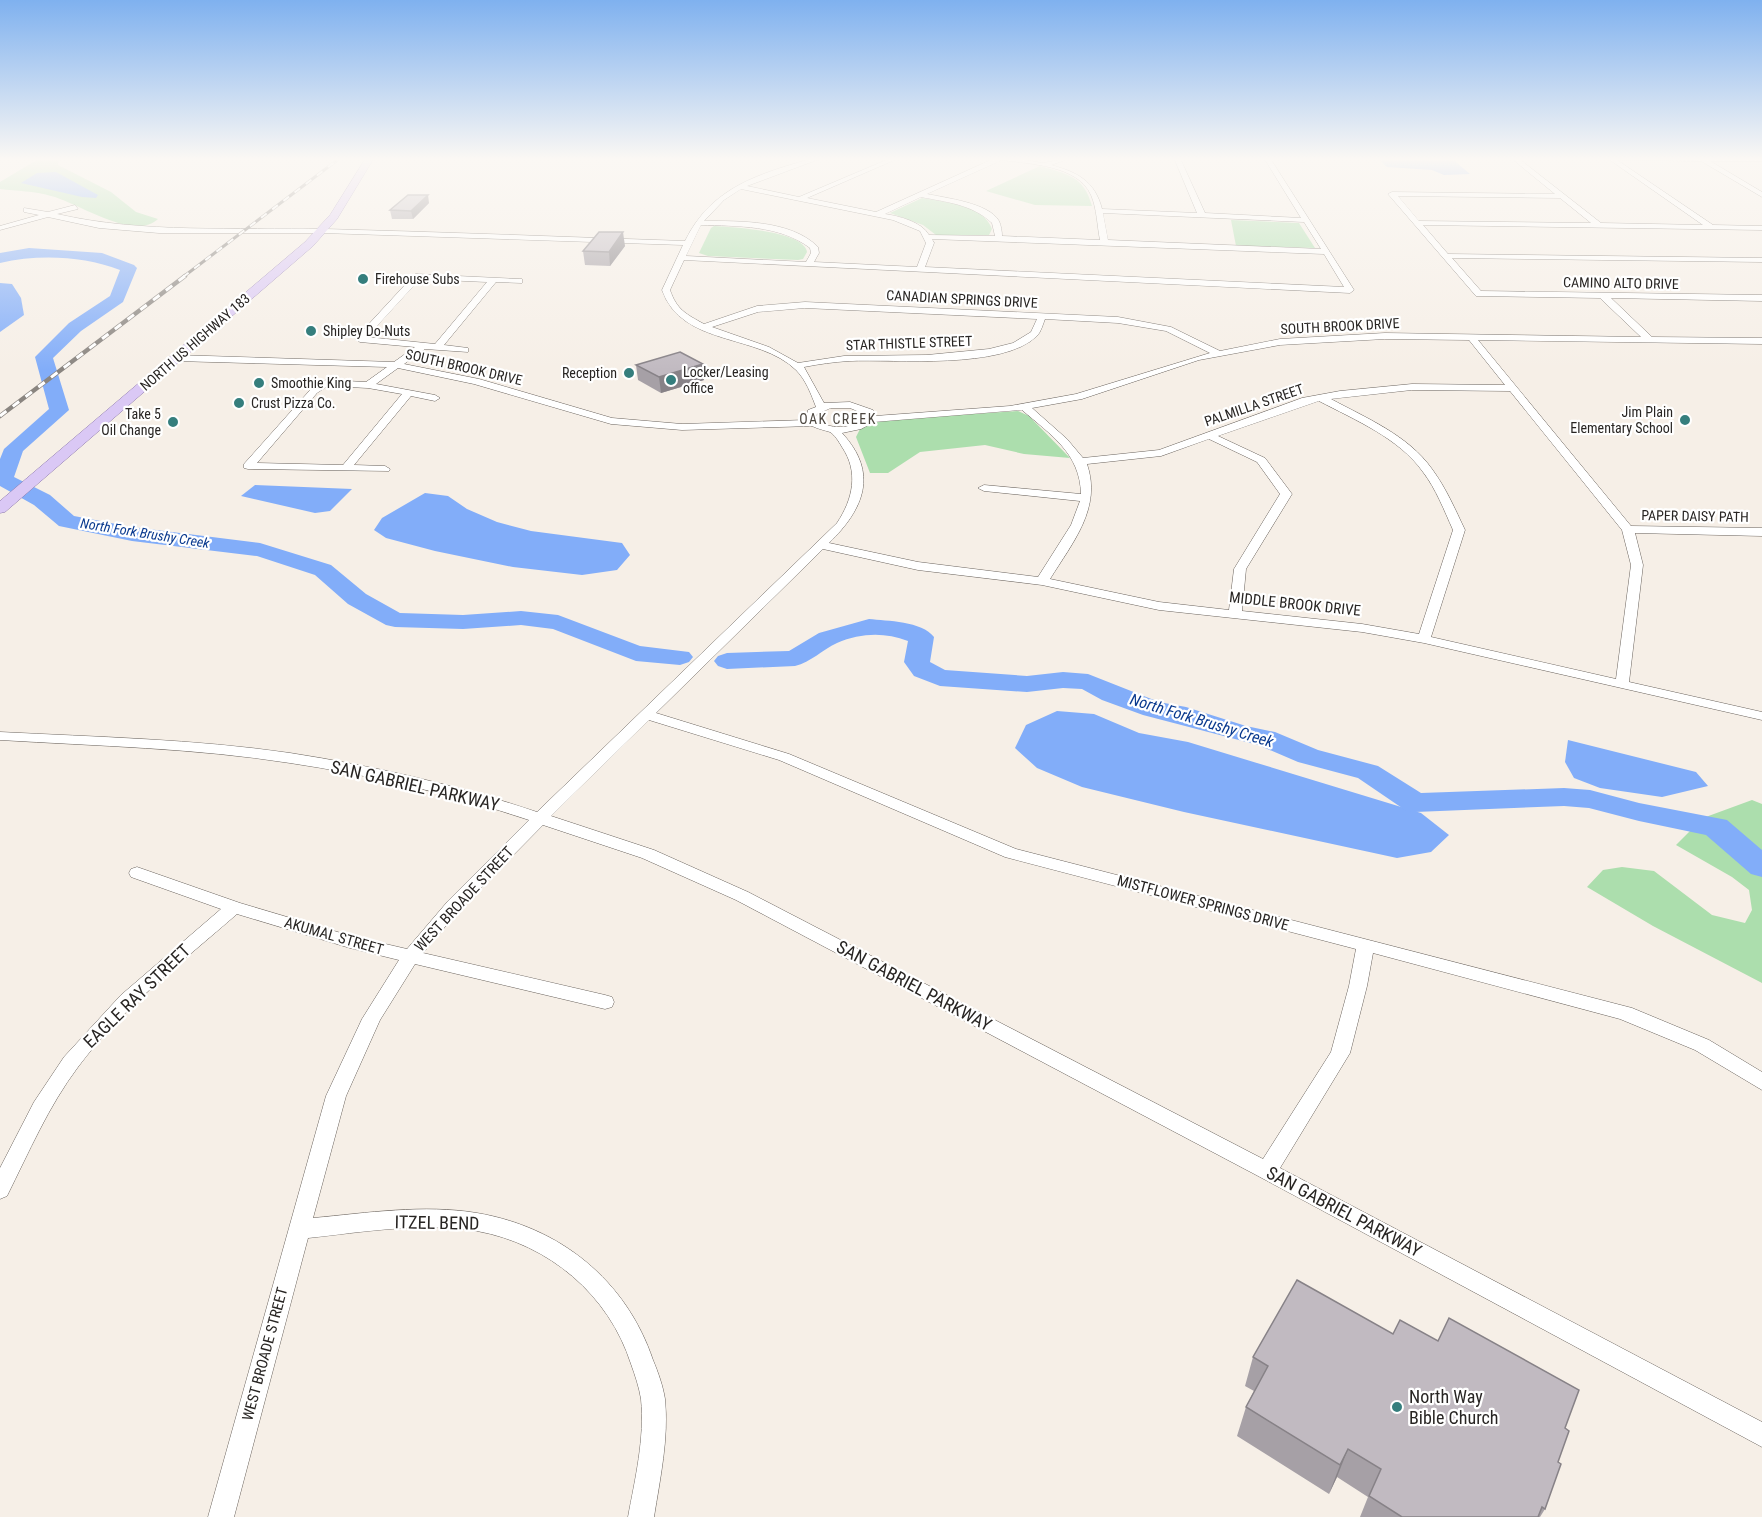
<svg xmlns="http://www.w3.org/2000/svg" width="1762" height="1517" viewBox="0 0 1762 1517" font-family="'Roboto Condensed',sans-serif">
<rect width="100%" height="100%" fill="#f6efe7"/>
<g fill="#acdead">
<path d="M40,158H69L58,162V165L111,192L136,212L158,219C133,242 77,202 51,196C34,191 17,191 0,189V182Z"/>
<path d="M1040,166C1067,174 1084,176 1092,206L1035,205L986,191Z"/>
<path d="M922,198C944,202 984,205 992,229L989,235H936L923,225L890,213Z"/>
<path d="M1231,220L1299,223L1315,248L1236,246Z"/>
<path d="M714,226C733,227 804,231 807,252L803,259L798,260L708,256L699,253L711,228Z"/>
<path d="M1018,411L1029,416L1070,458L1024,454L985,445L920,452L888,473H870L856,437L860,429L883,420Z"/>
<path d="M1752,800L1762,804V983L1653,926L1587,887L1603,870L1622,867L1654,871L1712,915L1745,923L1752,910L1749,890L1732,877L1676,845L1703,818Z"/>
</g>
<g fill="#82adf9">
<path d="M1377,158H1451L1470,174L1444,175L1432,170L1387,167Z"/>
<path d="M56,172L98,195L96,198L82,197L21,183L37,173Z"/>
<path d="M0,283L12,284L21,298L24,315L0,332Z"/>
<path d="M255,485L352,489L330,511L315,513L241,496Z"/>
<path d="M425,493L448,496L467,509L497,522L531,531L622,543L630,555L617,570L582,575L513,567L435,551L386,538L374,530L382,518Z"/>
<path d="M1057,711L1094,714L1139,733L1188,742L1421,813L1449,835L1431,852L1397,858L1184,812L1082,787L1037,768L1015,748L1026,725Z"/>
<path d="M1568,740L1696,772L1708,786L1662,797L1600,788L1574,778L1565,762Z"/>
</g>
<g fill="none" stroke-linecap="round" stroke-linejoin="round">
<g fill="#82adf9" fill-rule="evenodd">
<path d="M29,248L102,253L134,265L137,268L123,302L81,331L53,358L69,410L23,451L14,477L50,495L74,516L132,527L260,543L331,565L366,594L400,613L463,615L521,611L558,615L640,646L689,652L693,657L689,662L680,665L636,661L553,629L521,625L463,629L395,627L386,625L348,604L315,575L257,556L132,541L59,526L34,505L0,486V459L4,449L49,409L35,357L69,323L110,296L120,270C83,256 39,254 0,263V253Z"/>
<path d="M869,619C887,621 922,621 934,637L930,662L945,670L1027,676L1063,672L1088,674L1159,702L1186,707L1246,726L1275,732L1318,750L1378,766L1421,793L1564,788L1590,790L1639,803L1727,820L1762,850V877L1751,874L1706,835L1639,821L1589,808L1564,806L1415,812L1405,810L1358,778L1298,762L1258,745L1143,715L1102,700L1082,689L1063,688L1027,692L940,686L914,676L904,662L908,641C884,632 861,633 837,643C822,650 811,662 795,666L727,669L718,666L714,661L718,656L727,653L789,651L819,633Z"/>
</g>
<defs>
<path id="minor" d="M813,158H822L747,186L799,197L891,158H899L807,198L876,212L995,158H1013L1043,163L1071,158L1051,165C1077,172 1095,181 1102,209L1197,213L1174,158H1180L1205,213L1301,218L1264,158H1270L1354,290L1350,293L684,260L670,290C677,310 686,314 704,324L757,306L805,302L1118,317L1171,327L1220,351L1280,339L1385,333L1641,337L1600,298L1476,296L1388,194L1392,192L1555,194L1511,158H1518L1601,223L1703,225L1607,158H1762V161H1710L1762,192V197L1701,161L1617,160L1713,225L1762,226V230L1423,225L1448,254L1762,258V262L1452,258L1481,291L1762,295V301L1611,298L1652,337L1762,338V344L1478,340L1631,526L1762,528V536L1635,533L1643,565L1629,682L1762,712V720L1424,643L1362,632L1159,610L1042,585L918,570L823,549L656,713L789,754L1016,849L1632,1008L1709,1040L1762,1072V1090L1695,1050L1620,1019L1373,953L1367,986L1350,1053L1280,1168L1762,1422V1447L1260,1177L736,900L642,858L543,825L460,909L423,953L605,995L612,997L614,1002L612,1007L605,1009L415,964L380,1020L346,1096L313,1218C367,1213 424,1204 477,1213C560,1227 626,1280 653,1360C658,1372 663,1386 665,1399C669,1438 660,1479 654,1517H628C635,1479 645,1438 641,1399C639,1387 635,1375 631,1364C609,1295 549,1244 477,1231C421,1222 363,1232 308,1238L234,1517H208L326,1096L362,1019L399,960L350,948L237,914C182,962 122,1008 78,1067C48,1107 29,1152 7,1196L0,1199V1168L34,1102L64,1057L121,995L221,909L131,877L129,873L131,869L137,867L240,903L351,936L407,949L448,901L529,820C451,794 371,775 290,763C195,748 97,746 0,740V732C96,737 194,739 290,753C374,766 457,785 537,812L837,523C853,499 859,472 842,447C839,442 835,435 830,432C824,430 818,429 812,426L682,430L611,424L474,384L398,368L376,384L435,395L440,398L435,401L411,396L354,465L385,466L390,469L389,471L248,469L244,468V464L311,389L326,380L366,382L387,367L176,361L171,358L176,355L394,362L415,347L360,342L355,339L415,274L519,279H522V283L496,282L444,345L468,348V352L425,349L404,364L479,379L612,418L682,424L806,420L808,410L816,407C811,394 806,380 796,370C758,333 682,347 662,290L683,245L323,233H159L99,228L48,217L0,230V226L39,215L24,212V208L48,212L75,205L78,209L57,214C145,234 235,227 325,229C445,232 565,237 685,241C712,186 760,174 813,158ZM1002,160C1029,164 1078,165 1091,195C1097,209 1097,225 1100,240L1002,236C1002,232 1001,225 999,221C989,203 946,198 927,194ZM741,189L893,220L920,231L926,243L917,267L814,262L819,253L818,247C791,220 740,221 704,221L724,200ZM1398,196L1560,198L1591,223L1419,221ZM921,197C946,202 972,204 992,223L995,236L929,235C922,222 899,216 885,214ZM1103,213L1304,222L1321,249L1108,240ZM701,225C737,226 780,225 810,248L811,253L806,262L686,256ZM932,239L1324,254L1344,287L925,267L934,243ZM420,279L487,282L435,344L367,337ZM805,308L1037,319L1031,332L1013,343L989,349L927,355L844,356L798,363L769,347L712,327L758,312ZM1045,319L1118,323L1166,331L1210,353L1076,394L1010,406L875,416L873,410L850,402L824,403L804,367C819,364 834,362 849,361C896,359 1002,370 1037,336C1041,332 1043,324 1045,319ZM1385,339L1469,340L1505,385L1412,384L1340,391L1302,398L1159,450L1083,458L1067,439L1032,408L1082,399L1199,360L1280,345ZM328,386L368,388L402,394L343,465L257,463L317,393ZM1412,390L1510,391L1622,530L1631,565L1616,679L1431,637L1465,530C1455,509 1446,488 1432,469C1408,435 1366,418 1331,399ZM1319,401C1355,420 1399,438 1423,472C1436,489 1444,510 1453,530L1419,634L1362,624L1242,611L1246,569L1292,494L1265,458L1218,436ZM831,408H850L864,414L866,418C851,429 829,431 815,418L817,414ZM1022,410C1051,435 1080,453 1081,494L984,485L978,488L984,491L1080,501L1071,525L1038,577L918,562L829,543C864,509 879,473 842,433L861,429L874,422ZM1209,439L1257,462L1280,494L1234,569L1229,610L1159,602L1050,579C1073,542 1102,508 1087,464L1161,456ZM649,720L779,760L1005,857L1356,949L1349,986L1331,1052L1263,1159L748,892L654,850L551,816Z"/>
<path id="major" d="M366,158H374L337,219L313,246L5,512L0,513V501L305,242L330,215Z"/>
</defs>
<use href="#minor" stroke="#6b645e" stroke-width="1"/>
<use href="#major" stroke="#8b77a8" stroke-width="1"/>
<use href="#minor" fill="#fff" fill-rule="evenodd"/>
<use href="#major" fill="#dac8f5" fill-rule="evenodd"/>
<defs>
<path id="rail-far1" d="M183,277L340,158"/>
<path id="rail" d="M0,416L185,276"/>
</defs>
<use href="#rail-far1" stroke="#8a8580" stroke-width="3"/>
<use href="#rail" stroke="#8a8580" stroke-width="4.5"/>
<use href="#rail-far1" stroke="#fff" stroke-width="2" stroke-dasharray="7" stroke-linecap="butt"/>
<use href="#rail" stroke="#fff" stroke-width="3" stroke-dasharray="8" stroke-linecap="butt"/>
</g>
<g fill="#a6a0a6">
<path d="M429,203L413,219H392L390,210Z"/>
<path d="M625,246L610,266L585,265L583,251Z"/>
<path d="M703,364L704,380L661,393L638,380L636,365Z"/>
<path d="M1393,1334L1565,1428L1558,1462L1545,1509L1540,1517H1360L1368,1497L1337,1477L1329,1494L1237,1436L1246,1407L1254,1391L1245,1386L1253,1357Z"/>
</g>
<g fill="#878287">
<path d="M428,195L429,203L413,219L411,211Z"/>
<path d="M623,232L625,246L610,266L609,252Z"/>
<path d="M703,364L704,380L661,393L659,377Z"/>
<path d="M1348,1449L1337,1477L1329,1494L1340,1465Z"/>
</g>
<g fill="#c1bac1" stroke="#878287" stroke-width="1.5">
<path d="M408,195H428L411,211L390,210Z"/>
<path d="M599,232H623L609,252L583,251Z"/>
<path d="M680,352L703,364L659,377L636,365Z"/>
<path d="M1297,1280L1393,1334L1400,1320L1438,1341L1449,1318L1579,1390L1565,1428L1569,1431L1558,1462L1561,1464L1545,1509L1542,1507L1538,1517H1402L1369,1496L1381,1469L1348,1449L1340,1465L1246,1407L1268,1366L1253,1357Z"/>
</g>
<linearGradient id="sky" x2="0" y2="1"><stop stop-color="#7fb1ef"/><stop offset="0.43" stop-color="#fbf8f4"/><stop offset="1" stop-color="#fbf8f4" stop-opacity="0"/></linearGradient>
<rect width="1762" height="370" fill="url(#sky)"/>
<g fill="#357e7d" stroke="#fff" stroke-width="2">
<circle cx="363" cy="279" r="6"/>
<circle cx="311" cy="331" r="6"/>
<circle cx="629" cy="373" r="6"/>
<circle cx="671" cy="380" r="6"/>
<circle cx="259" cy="383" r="6"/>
<circle cx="239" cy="403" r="6"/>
<circle cx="1685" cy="420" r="6"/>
<circle cx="173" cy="422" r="6"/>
<circle cx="1397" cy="1407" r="6"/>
</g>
<g text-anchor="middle" stroke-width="4.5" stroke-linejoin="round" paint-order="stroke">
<g font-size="14" fill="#282523" stroke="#fff" text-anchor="start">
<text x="375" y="284">Firehouse Subs</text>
<text x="323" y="336">Shipley Do-Nuts</text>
<text x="683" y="377">Locker/Leasing<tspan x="683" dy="16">office</tspan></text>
<text x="617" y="378" text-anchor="end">Reception</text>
<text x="271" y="388">Smoothie King</text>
<text x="251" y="408">Crust Pizza Co.</text>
<text x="1673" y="417" text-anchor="end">Jim Plain<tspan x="1673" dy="16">Elementary School</tspan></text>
<text x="161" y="419" text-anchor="end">Take 5<tspan x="161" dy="16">Oil Change</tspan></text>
</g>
<g font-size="14" fill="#282523" stroke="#fff">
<text transform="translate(1621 283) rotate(1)" y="5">CAMINO ALTO DRIVE</text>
<text transform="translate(962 299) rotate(3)" y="5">CANADIAN SPRINGS DRIVE</text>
<text transform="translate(1340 326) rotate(-3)" y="5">SOUTH BROOK DRIVE</text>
<text transform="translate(195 342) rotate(-41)" y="5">NORTH US HIGHWAY 183</text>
<text transform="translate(909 343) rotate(-2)" y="5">STAR THISTLE STREET</text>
<text transform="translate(464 367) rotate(13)" y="5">SOUTH BROOK DRIVE</text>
<text transform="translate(1254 405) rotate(-19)" y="5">PALMILLA STREET</text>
<text transform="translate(1695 516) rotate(1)" y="5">PAPER DAISY PATH</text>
</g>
<g font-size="14" letter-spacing="1.5" fill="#4d4740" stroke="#fff">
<text x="838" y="424">OAK CREEK</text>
</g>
<g font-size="14" font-style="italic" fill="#09398e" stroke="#fff">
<text transform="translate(145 533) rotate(9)" y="5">North Fork Brushy Creek</text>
</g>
<g font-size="15" fill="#282523" stroke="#fff">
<text transform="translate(1295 604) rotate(6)" y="5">MIDDLE BROOK DRIVE</text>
<text transform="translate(464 899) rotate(-47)" y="5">WEST BROADE STREET</text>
<text transform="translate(1203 903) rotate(15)" y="5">MISTFLOWER SPRINGS DRIVE</text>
<text transform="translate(334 936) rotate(16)" y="5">AKUMAL STREET</text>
<text transform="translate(265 1354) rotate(-75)" y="5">WEST BROADE STREET</text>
</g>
<g font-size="16" font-style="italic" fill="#09398e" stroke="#fff">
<text transform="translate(1202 720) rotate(17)" y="6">North Fork Brushy Creek</text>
</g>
<g font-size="18" fill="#282523" stroke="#fff">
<text transform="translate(415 786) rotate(13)" y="6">SAN GABRIEL PARKWAY</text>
<text transform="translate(914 986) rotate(28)" y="6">SAN GABRIEL PARKWAY</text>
<text transform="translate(137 996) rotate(-44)" y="6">EAGLE RAY STREET</text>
<text transform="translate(1344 1212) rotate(28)" y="6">SAN GABRIEL PARKWAY</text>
<text transform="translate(437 1223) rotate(1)" y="6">ITZEL BEND</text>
</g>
<g font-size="18" fill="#282523" stroke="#fff" text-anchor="start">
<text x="1409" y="1403">North Way<tspan x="1409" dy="21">Bible Church</tspan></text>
</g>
</g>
</svg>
